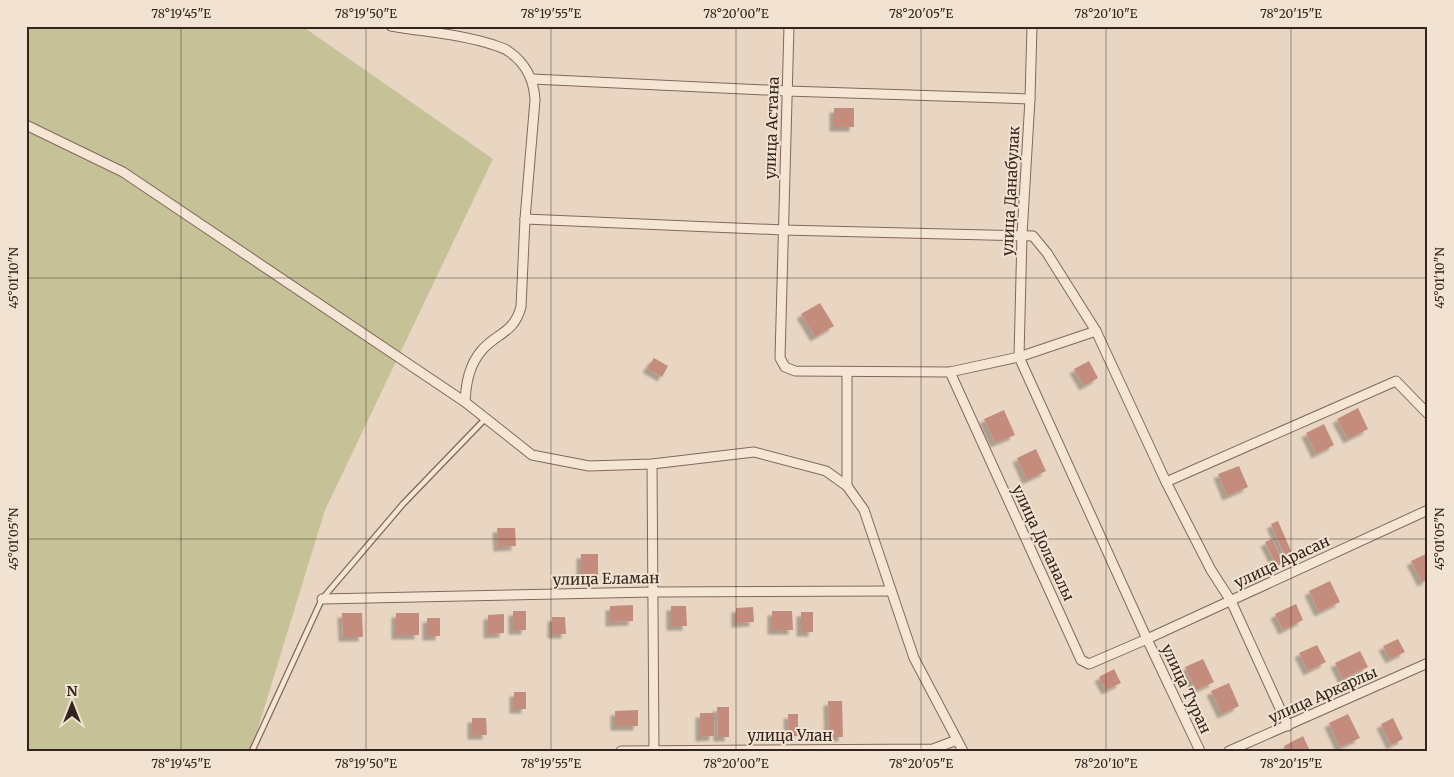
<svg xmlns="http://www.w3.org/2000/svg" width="1454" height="777" viewBox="0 0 1454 777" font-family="Merriweather,serif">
<defs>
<filter id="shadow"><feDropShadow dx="-4.5" dy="4.5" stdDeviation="1" flood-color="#0004"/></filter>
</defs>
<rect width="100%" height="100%" fill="#e9d6c2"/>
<path fill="#c6c298" d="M26,26H302L493,159L325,510L251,751H26Z"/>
<g fill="#c48c7c" filter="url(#shadow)">
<rect x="834" y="108" width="20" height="19"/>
<path d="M820,303L834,326L815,337L801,314Z"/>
<path d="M654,358L668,366L662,377L647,368Z"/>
<path d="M1089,361L1098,378L1084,386L1074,369Z"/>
<path d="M1358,408L1368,429L1348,439L1337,419Z"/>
<path d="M1004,410L1015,435L995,443L984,419Z"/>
<path d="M1324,424L1334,445L1316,454L1306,433Z"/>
<path d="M1036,449L1046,471L1027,480L1017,458Z"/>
<path d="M1239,466L1248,487L1227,496L1218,474Z"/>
<path d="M1278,521L1294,558L1287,561L1271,524Z"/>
<path d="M497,528H515L516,546L498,547Z"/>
<path d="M1272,539L1283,563L1277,566L1265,542Z"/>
<path d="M1428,553V579L1422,582L1411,561Z"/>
<rect x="581" y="554" width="17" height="24"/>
<path d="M1330,581L1340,602L1319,612L1309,591Z"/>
<path d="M1296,604L1303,620L1283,630L1275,614Z"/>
<path d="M633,605V621L610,622V606Z"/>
<path d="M671,606H686L687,626H671Z"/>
<path d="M753,607L754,622L736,623V608Z"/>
<rect x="513" y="611" width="13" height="19"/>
<path d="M772,611H792L793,630H772Z"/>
<rect x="801" y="612" width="12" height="20"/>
<path d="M342,613H362L363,637H343Z"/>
<rect x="396" y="613" width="23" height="22"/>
<path d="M504,614V633L488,634V615Z"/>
<path d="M552,617H565L566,634H552Z"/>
<rect x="427" y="618" width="13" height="18"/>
<path d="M1398,639L1405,652L1390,659L1383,646Z"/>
<path d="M1317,645L1326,662L1308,671L1299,653Z"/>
<path d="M1360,651L1368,667L1343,679L1335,663Z"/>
<path d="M1203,659L1214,682L1196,690L1185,667Z"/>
<path d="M1114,669L1121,683L1106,690L1099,677Z"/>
<path d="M1229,683L1239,706L1222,714L1211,691Z"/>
<rect x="514" y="692" width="12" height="17"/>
<path d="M828,701H842L843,737H829Z"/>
<path d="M717,707H729V737H718Z"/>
<path d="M638,710V726H615V711Z"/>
<path d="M700,713H714V736L700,737Z"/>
<path d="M788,714H798V736H789Z"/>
<path d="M1348,714L1360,738L1340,747L1329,723Z"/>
<path d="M472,718H486L487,735H472Z"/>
<path d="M1393,718L1403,739L1391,745L1381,724Z"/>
<path d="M1303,736L1310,751H1286L1284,746Z"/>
</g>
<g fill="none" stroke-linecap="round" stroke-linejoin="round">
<defs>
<path id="service" d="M252,751L322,599L403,504L485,419"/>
<g id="minor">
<path d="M391,26C425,32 461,34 494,45C499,47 504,48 508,51C525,62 534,80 535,100L525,219L521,307C514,333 497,333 482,350C469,365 466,383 465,402"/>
<path d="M789,26L780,358L785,367L795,371L950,372L1019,357L1096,331L1166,482L1211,570L1231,601L1288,726"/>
<path d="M1032,26L1030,99L1022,235L1019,357L1147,639L1200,751"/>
<path d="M532,79L787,91L1030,99"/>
<path d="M26,125L123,172L465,402L532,455L589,466L652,464L754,452L826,471L847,486L864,510L914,658L963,751"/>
<path d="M525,219L783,230L1033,236L1047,253L1096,331"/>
<path d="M847,372V486"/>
<path d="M950,372L1081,660L1089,664L1147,639L1428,510"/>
<path d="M652,464L654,751"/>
<path d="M1166,482L1396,381L1428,414"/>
<path d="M322,599L653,592L891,591"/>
<path d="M621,751L933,749L957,740"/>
<path d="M1229,751L1428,663"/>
</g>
</defs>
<use href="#service" stroke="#81685b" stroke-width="7"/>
<use href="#minor" stroke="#81685b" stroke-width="11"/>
<use href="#service" stroke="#f5e5d5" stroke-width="4.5"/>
<use href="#minor" stroke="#f5e5d5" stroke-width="9"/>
</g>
<path fill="none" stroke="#33241e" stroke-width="1" stroke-opacity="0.45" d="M181,26V751M366,26V751M551,26V751M736,26V751M921,26V751M1106,26V751M1291,26V751M26,278H1428M26,539H1428"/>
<g text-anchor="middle" stroke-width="4" stroke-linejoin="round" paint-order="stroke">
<g font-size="15" fill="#33241e" stroke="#f1e2d1">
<text transform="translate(772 128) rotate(-88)" y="5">улица Астана</text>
<text transform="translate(1011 191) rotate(-87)" y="5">улица Данабулак</text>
<text transform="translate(1043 543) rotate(65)" y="5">улица Доланалы</text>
<text transform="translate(1282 562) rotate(-25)" y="5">улица Арасан</text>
<text transform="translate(606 579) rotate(-1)" y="5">улица Еламан</text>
<text transform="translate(1186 689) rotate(65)" y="5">улица Туран</text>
<text transform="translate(1323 695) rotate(-24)" y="5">улица Аркарлы</text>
<text x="790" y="741">улица Улан</text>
</g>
</g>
<rect width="1454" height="777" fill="none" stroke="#f1e2d1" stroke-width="55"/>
<g transform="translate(72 704)" stroke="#f1e2d1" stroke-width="4" paint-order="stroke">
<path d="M0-4L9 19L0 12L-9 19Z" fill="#33241e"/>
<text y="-8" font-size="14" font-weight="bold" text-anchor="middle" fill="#33241e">N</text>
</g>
<rect x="28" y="28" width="1398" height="722" fill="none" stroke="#33241e" stroke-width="2"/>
<g font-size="12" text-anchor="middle" fill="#33241e">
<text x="181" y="18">78°19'45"E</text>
<text x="366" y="18">78°19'50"E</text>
<text x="551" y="18">78°19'55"E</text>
<text x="736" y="18">78°20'00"E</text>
<text x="921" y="18">78°20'05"E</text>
<text x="1106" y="18">78°20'10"E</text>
<text x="1291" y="18">78°20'15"E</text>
<text transform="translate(14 278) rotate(-90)" y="4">45°01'10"N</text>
<text transform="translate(1440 278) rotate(-90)" y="4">45°01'10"N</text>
<text transform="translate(14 539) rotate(-90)" y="4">45°01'05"N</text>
<text transform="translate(1440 539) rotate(-90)" y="4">45°01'05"N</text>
<text x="181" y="768">78°19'45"E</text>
<text x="366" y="768">78°19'50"E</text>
<text x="551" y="768">78°19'55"E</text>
<text x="736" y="768">78°20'00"E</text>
<text x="921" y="768">78°20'05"E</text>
<text x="1106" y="768">78°20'10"E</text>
<text x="1291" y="768">78°20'15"E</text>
</g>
</svg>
